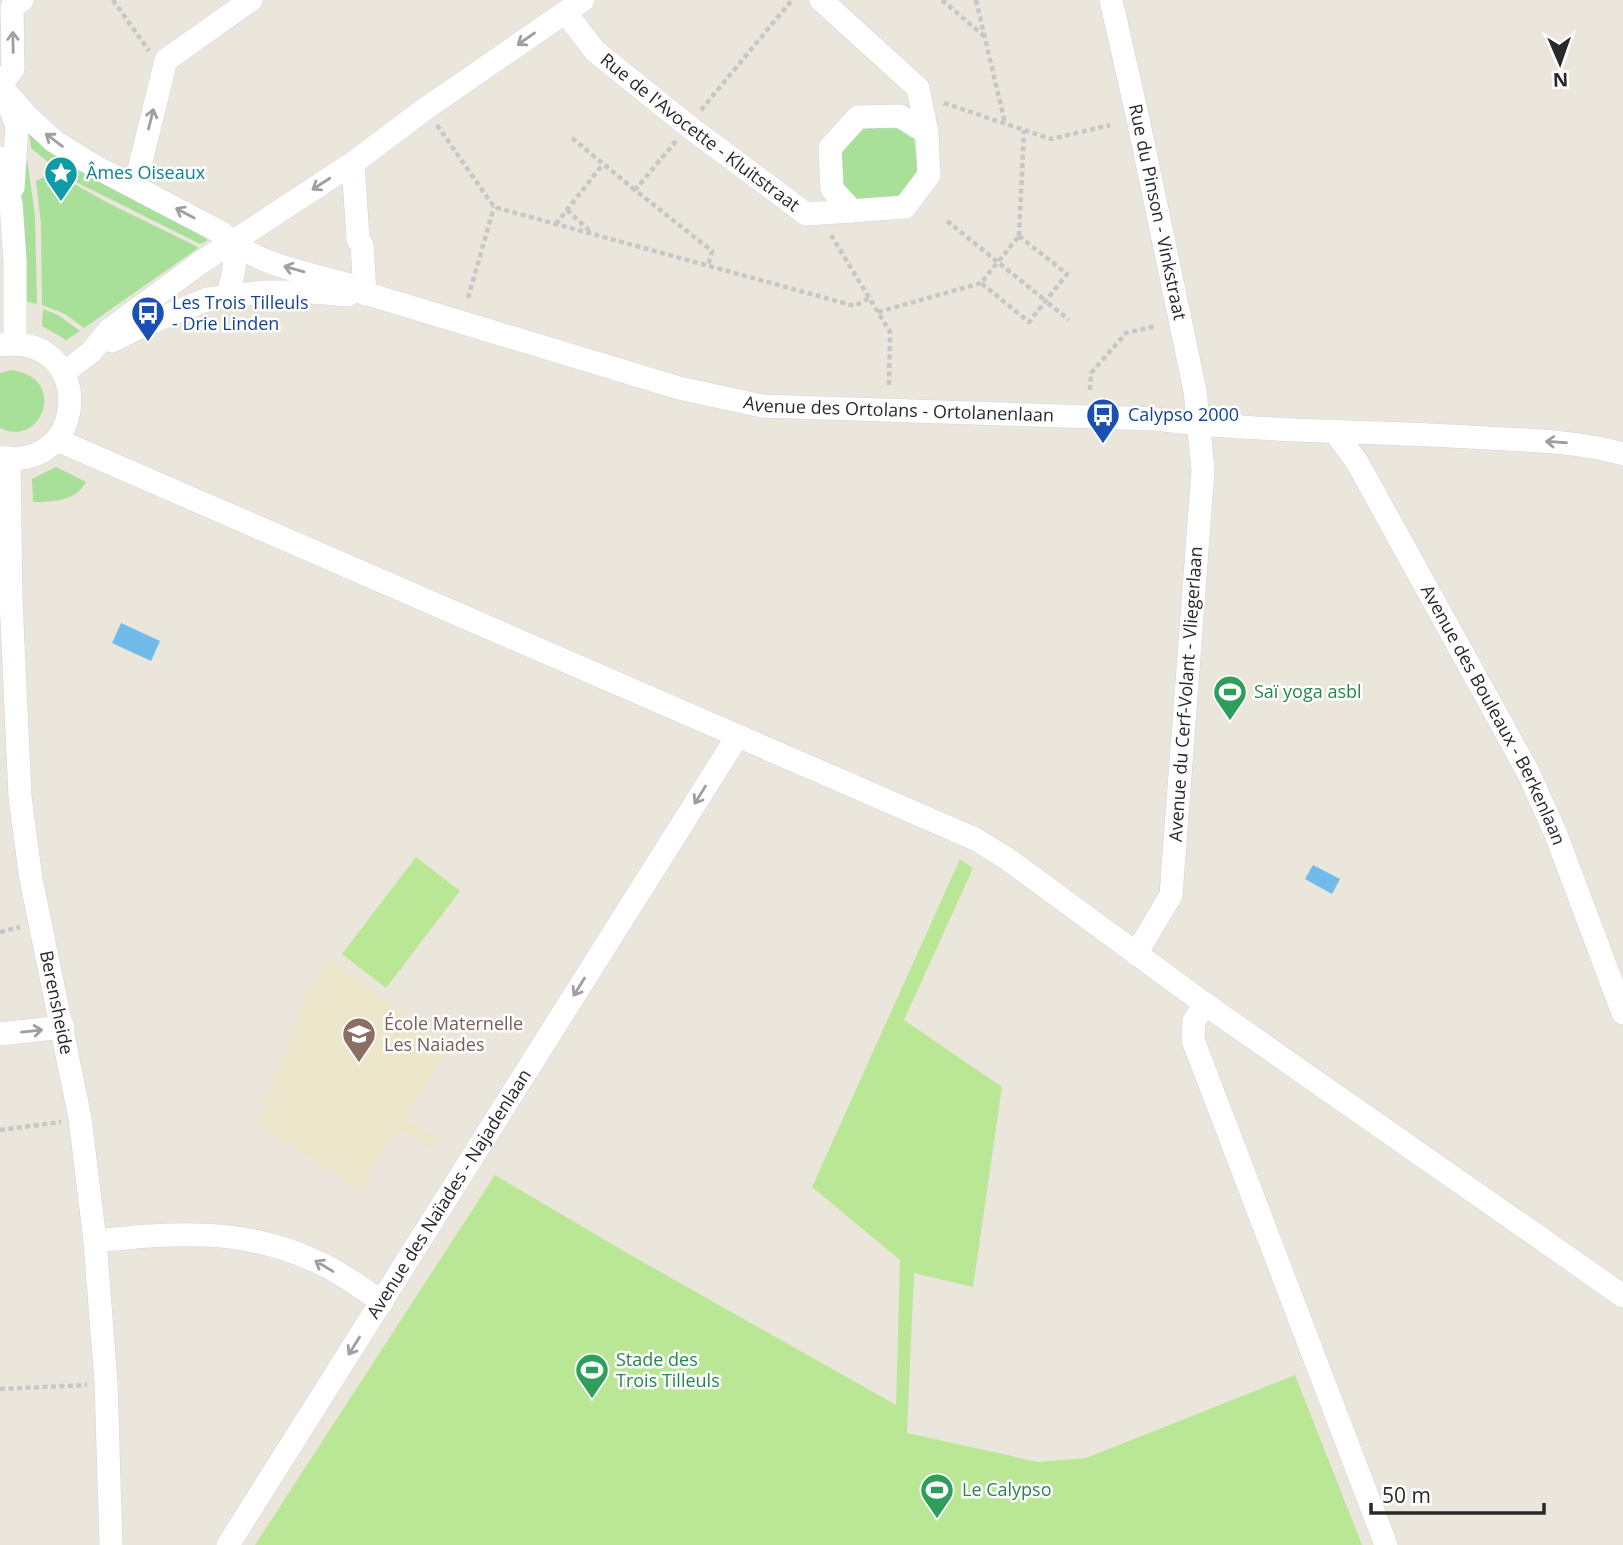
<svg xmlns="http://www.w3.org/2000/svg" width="1623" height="1545" font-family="'Open Sans',sans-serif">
<rect width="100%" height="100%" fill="#ebe6db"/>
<!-- education -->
<polygon fill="#ece6cb" points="329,959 448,1049 407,1114 410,1117 408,1121 439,1139 433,1150 402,1131 399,1134 395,1132 360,1189 258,1125 304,999"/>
<!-- green -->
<g fill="#a8e099">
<polygon points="895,121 914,138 918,173 894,202 862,206 838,185 835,152 856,124"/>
<polygon points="29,133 76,169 198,230 206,237 207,241 200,244 66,177 31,148"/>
<polygon points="24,138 35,215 37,304 24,301 24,228 19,174"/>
<polygon points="53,172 108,203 198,247 197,249 84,328 65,314 42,305 41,224 36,181"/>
<polygon points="43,309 58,315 80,331 66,340 42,326"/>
<path d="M11,370C69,377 42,449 0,428V373Z"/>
<path d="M56,467L86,482C76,501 53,502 33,502L32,479Z"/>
</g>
<!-- pitch -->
<g fill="#bae795">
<polygon points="416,857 460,891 386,988 342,954"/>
<polygon points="960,859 973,868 904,1020 1002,1087 973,1287 914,1273 907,1433 1038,1462 1086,1458 1295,1375 1362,1545 255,1545 495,1175 627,1253 896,1405 900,1260 812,1187"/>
</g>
<!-- water -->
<g fill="#71bbeb">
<polygon points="121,623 160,641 151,661 112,643"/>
<polygon points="1313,865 1340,879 1332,894 1305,879"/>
</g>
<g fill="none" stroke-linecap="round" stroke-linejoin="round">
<!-- minor casing -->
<g stroke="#d1d2e2" stroke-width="24">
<g id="minor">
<polyline points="821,0 918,88 927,133 929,175 905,207 852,211 832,189 830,148 858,117 900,116 927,133"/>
<path id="s1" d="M1111,0L1138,119L1195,391L1203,470L1171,895L1136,954"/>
<path id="s2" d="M565,12L595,51L688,126L806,214L852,211"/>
<path id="s3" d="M0,85L29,118L54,141L96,167L222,233C255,265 304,272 346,284L358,291L679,388L762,406L1155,419C1259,432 1364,431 1469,437C1521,440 1573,440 1623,454"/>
<polyline points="0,85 13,69 12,7 22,0"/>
<polyline points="7,101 17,125 13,187"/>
<polyline points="0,158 11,204 15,262 15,343"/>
<polyline points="353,163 358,239 362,245 365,294"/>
<polyline points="135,186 166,60 251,0"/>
<path d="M227,296C233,277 237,263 233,243"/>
<polyline points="112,341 142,326 208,299 263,292 312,292 348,295"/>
<path d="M0,345C97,332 89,474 0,457"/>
<polyline points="65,372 91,352 109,330 200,263 353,163 425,109 583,0"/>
<path id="s4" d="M1334,431L1357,462L1528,772L1555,832L1623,1013"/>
<polyline points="57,440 975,839 1006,858 1205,1004 1623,1296"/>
<path id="s5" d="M9,458L11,600L20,797L31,879L80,1118L95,1241L106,1382L111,1545"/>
<polyline points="1205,1004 1194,1021 1193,1040 1386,1545"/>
<polyline points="0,1034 63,1027"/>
<path d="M95,1241C171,1233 240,1227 313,1260C337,1270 360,1287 382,1302"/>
<path id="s6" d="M228,1545L737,737"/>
</g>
</g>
<!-- path -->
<g stroke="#c7c7c7" stroke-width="4.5" stroke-dasharray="5 3.5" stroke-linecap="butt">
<polyline points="113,0 149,51"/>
<polyline points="942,0 984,36"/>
<polyline points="976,0 1005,123"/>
<polyline points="944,103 1051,139 1110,125"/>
<polyline points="701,110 792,0"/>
<polyline points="437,125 494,207 855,306 869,298"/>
<polyline points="572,138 635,190"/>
<polyline points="676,141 635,190 712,251 708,266"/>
<polyline points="567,210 592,233"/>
<polyline points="947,221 1046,301"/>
<polyline points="556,224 603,164"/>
<polyline points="831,235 890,332 889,385"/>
<polygon points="1019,236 1067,274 1029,322 981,283"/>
<polyline points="1019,236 1024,130"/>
<polyline points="468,298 494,207"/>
<polyline points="1048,303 1069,320"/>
<polyline points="878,312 981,283"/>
<polyline points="1090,390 1091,373 1126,333 1156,326"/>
<polyline points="0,932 20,927"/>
<polyline points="0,1130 61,1122"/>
<polyline points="0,1389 87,1385"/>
</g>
<!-- minor -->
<use href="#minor" stroke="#fff" stroke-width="23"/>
</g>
<!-- one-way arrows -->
<defs><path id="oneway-shaft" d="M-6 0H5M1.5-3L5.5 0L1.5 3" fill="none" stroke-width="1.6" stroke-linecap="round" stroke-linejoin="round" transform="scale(1.75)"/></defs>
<g stroke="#9f9f9f">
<use href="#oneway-shaft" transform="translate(526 39) rotate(145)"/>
<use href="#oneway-shaft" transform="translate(13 42) rotate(-91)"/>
<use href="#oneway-shaft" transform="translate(151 119) rotate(-76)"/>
<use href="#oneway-shaft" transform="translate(54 140) rotate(-143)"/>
<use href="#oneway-shaft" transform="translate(321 184) rotate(147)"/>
<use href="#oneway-shaft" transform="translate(185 213) rotate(-152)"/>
<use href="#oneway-shaft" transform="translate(294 269) rotate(-164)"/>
<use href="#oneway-shaft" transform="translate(1556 442) rotate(-176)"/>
<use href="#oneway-shaft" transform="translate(700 795) rotate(122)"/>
<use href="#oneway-shaft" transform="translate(579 987) rotate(122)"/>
<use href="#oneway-shaft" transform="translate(32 1031) rotate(-6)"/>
<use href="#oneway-shaft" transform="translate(324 1266) rotate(-149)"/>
<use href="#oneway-shaft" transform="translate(354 1346) rotate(122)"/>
</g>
<!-- icons -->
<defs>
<g id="sight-pin" transform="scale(1.75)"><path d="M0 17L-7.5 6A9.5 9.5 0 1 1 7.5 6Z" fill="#0f9aa8" stroke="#fff"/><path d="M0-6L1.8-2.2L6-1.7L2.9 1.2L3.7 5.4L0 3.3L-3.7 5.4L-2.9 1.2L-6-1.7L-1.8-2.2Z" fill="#fff"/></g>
<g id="bus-pin" transform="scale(1.75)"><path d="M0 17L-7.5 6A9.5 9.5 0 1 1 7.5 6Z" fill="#1a4fb4" stroke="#fff"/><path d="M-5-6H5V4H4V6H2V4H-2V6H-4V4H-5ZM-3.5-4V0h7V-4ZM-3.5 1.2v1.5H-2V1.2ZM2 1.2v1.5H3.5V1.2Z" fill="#fff"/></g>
<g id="stadium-pin" transform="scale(1.75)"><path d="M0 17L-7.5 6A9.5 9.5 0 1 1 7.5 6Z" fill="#2e9e5b" stroke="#fff"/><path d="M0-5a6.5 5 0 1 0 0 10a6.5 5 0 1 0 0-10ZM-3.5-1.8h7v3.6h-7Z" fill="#fff"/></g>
<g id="school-pin" transform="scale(1.75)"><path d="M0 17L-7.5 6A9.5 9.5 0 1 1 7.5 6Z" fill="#8d6e63" stroke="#fff"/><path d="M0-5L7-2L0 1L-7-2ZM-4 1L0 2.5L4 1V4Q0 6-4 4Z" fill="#fff"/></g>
</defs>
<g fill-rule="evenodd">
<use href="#sight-pin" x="61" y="173"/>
<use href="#bus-pin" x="148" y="313"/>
<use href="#bus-pin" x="1103" y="415"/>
<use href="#stadium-pin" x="1230" y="692"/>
<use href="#school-pin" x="359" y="1034"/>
<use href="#stadium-pin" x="592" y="1370"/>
<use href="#stadium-pin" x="937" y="1490"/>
</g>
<g text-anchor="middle" stroke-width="5" stroke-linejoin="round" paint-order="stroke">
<!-- street labels -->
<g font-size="18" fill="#292929" stroke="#fff">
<text dy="6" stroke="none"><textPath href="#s2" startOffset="182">Rue de l'Avocette - Kluitstraat</textPath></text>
<text dy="6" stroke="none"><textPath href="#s1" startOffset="217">Rue du Pinson - Vinkstraat</textPath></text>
<text dy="6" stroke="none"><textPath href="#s3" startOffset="976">Avenue des Ortolans - Ortolanenlaan</textPath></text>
<text transform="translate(1186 694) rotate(-86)" y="6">Avenue du Cerf-Volant - Vliegerlaan</text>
<text dy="6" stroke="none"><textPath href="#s4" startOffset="326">Avenue des Bouleaux - Berkenlaan</textPath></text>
<text dy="6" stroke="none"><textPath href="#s5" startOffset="548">Berensheide</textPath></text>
<text dy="6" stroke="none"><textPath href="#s6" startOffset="415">Avenue des Naïades - Najadenlaan</textPath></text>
</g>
<!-- culture labels -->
<g font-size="18" fill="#0d838f" stroke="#fff" text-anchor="start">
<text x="86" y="179">Âmes Oiseaux</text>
</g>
<!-- transit labels -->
<g font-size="18" fill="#164399" stroke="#fff" text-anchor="start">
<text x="172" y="309">Les Trois Tilleuls<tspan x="172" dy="21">- Drie Linden</tspan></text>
<text x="1128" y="421">Calypso 2000</text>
</g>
<!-- leisure labels -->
<g font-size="18" fill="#27864d" stroke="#fff" text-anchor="start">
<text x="1254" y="698">Saï yoga asbl</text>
<text x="616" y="1366">Stade des<tspan x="616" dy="21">Trois Tilleuls</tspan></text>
<text x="962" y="1496">Le Calypso</text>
</g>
<!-- education labels -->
<g font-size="18" fill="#785e54" stroke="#fff" text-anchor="start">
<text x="384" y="1030">École Maternelle<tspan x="384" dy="21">Les Naiades</tspan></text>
</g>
</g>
<!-- north arrow -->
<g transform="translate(1560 63) rotate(178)" stroke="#ffffff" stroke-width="5" paint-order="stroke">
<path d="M0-5L12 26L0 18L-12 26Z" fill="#292929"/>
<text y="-10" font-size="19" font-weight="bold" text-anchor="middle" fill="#292929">N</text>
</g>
<!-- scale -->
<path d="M1371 1503v10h173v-10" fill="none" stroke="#292929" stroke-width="3.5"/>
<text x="1382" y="1503" font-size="21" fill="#292929" stroke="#ffffff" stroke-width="5" paint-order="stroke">50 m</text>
</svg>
